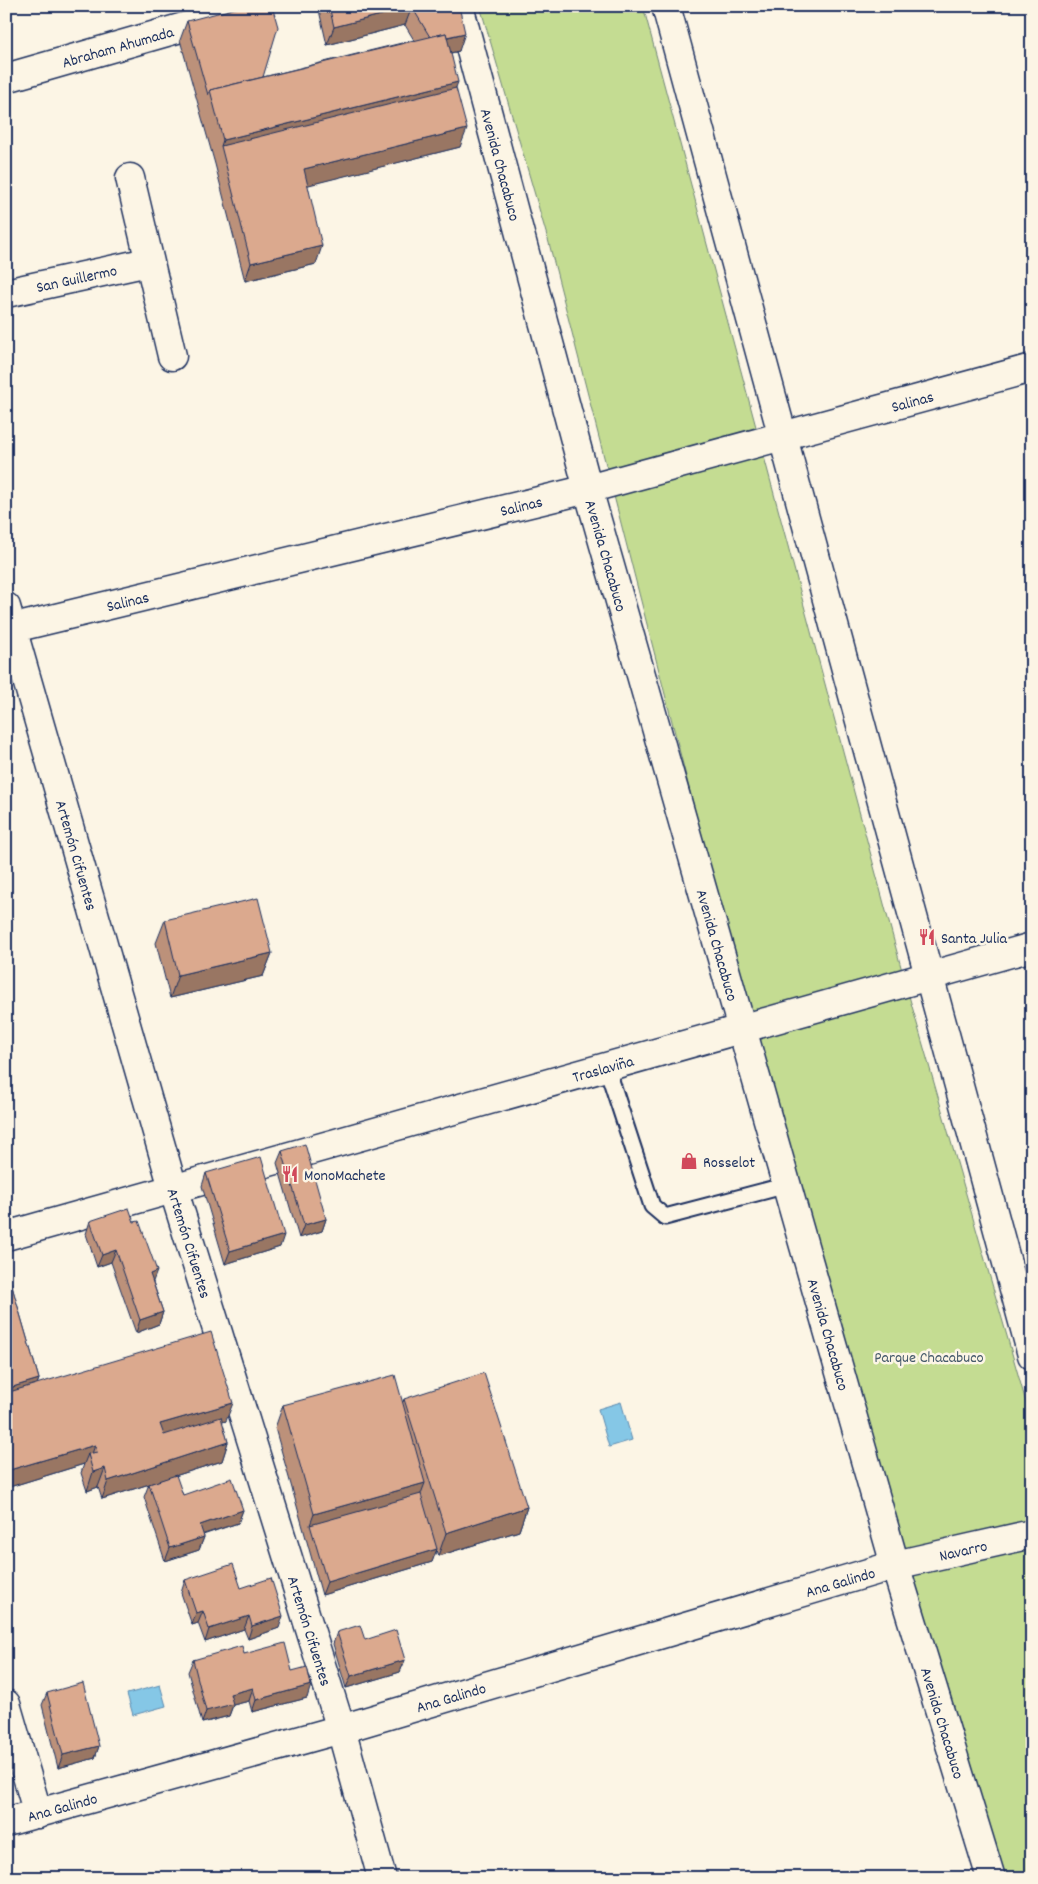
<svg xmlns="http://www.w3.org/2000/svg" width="1038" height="1884" font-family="Dekko,sans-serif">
<rect width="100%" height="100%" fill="#fcf5e5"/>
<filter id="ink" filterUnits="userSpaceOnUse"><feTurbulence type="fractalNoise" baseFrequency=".02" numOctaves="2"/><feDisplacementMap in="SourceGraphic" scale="10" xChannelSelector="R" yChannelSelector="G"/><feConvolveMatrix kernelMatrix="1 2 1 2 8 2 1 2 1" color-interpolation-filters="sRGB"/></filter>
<g filter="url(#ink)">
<!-- green -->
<polygon fill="#c4dc92" stroke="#708678" points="480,6 643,6 905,982 1032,1423 1032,1878 1003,1878 907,1570 750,1025 549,243"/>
<!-- water -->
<g fill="#85c7e6" stroke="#5b8ab0">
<polygon points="621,1402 632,1440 609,1447 598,1409"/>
<polygon points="160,1685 166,1706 133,1715 127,1694"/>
</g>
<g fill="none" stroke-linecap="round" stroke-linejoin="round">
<!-- service casing -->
<g stroke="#1b2f5e" stroke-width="19">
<polyline id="service" points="606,1065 652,1206 665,1217 787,1185"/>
</g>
<!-- minor casing -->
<g stroke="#1b2f5e" stroke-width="31">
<g id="minor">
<polyline points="130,178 172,356"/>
<path id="s1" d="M6,293L148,262"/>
<path id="s2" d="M6,607L173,1188L341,1729L382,1878"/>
<path id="s3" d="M6,630L588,489"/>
<polyline points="6,1704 38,1814"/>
<path id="s4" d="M6,1822L341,1729L895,1565L1032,1534"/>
</g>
</g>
<!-- tertiary casing -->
<g stroke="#1b2f5e" stroke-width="31">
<g id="tertiary">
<path id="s5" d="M6,78L257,6"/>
<path id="s6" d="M6,1236L1032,947"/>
</g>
</g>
<!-- secondary casing -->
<g stroke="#1b2f5e" stroke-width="31">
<g id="secondary">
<path id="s7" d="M588,489L1032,368"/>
</g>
</g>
<!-- primary casing -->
<g stroke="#1b2f5e" stroke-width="31">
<g id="primary">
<path id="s8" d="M459,6L588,489L895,1565L991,1878"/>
<polyline points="666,6 1032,1355"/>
</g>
</g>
<!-- service -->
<use href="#service" stroke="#fcf5e5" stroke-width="15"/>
<!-- minor -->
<use href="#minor" stroke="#fcf5e5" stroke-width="28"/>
<!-- tertiary -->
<use href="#tertiary" stroke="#fcf5e5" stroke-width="28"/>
<!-- secondary -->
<use href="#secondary" stroke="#fcf5e5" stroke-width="28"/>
<!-- primary -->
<use href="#primary" stroke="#fcf5e5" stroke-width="28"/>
</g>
<!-- wall -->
<g fill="#bc917a" stroke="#1b2f5e">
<polygon points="318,6 459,6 459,51 451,53 456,88 460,147 307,185 316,264 245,281 215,164 180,40 187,21 263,77 414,40 405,25 327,45"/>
<polygon points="165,920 272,953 263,976 170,998 156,943"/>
<polygon points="282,1151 326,1219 322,1231 299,1238 277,1163"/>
<polygon points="206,1173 280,1247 225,1264 202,1186"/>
<polygon points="90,1221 153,1282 163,1312 159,1324 136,1333 111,1262 97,1267 86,1234"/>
<polygon points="6,1266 39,1379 37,1384 226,1421 222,1422 228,1442 222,1461 102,1499 98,1487 87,1491 81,1473 84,1464 6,1488"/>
<polygon points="404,1399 527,1507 519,1531 438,1556 436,1550 432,1562 322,1595 275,1428 283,1405 403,1402"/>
<polygon points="149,1484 183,1495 243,1510 238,1523 203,1535 204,1537 199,1550 165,1561 144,1497"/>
<polygon points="185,1580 241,1588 279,1628 248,1639 244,1629 205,1642 198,1623 192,1625 181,1593"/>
<polygon points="337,1632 405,1660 400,1672 346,1688 333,1644"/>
<polygon points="244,1654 292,1671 307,1698 252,1712 249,1701 233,1705 229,1716 202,1723 188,1672 193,1660"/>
<polygon points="47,1693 99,1746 95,1758 58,1768 42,1705"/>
</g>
<!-- shaded-wall -->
<g fill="#997663" stroke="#1b2f5e">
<polygon points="412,7 405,25 327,45 334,27"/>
<polygon points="465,33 459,51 425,59 432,41"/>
<polygon points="458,82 449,106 221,146 223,140"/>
<polygon points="467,129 460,147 297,188 304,169"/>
<polygon points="322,246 316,264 245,281 251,263"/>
<polygon points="272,953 263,976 170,998 178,975"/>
<polygon points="326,1219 322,1231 299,1238 304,1225"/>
<polygon points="284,1235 280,1247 225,1264 230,1251"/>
<polygon points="116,1250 111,1262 97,1267 102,1255"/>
<polygon points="157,1271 152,1284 150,1274"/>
<polygon points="163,1312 159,1324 136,1333 140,1320"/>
<polygon points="39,1379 30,1403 6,1410 6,1389"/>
<polygon points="233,1403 226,1421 153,1442 160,1424"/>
<polygon points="228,1442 222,1461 102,1499 108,1481"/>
<polygon points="95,1445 90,1460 88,1454 84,1464 6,1488 6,1471"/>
<polygon points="105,1468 98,1487 87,1491 93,1472"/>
<polygon points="425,1483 416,1507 310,1525 314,1514"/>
<polygon points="527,1507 519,1531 438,1556 446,1533"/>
<polygon points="243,1510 238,1523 195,1537 200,1525"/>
<polygon points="204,1537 199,1550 165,1561 170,1548"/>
<polygon points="437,1549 432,1562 322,1595 327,1582"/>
<polygon points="203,1611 198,1623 192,1625 196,1613"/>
<polygon points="249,1616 244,1629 205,1642 209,1629"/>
<polygon points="283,1616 279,1628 248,1639 252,1626"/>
<polygon points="405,1660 400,1672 346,1688 351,1676"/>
<polygon points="311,1685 307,1698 252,1712 256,1700"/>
<polygon points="253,1688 249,1701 233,1705 229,1716 202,1723 206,1711 230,1694"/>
<polygon points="99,1746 95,1758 58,1768 63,1755"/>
</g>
<!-- building -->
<g fill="#dba98e" stroke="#1b2f5e">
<polygon points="244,6 272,6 278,27 263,77 210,90 208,95 187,21"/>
<polygon points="329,6 459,6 465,33 447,37 446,33 430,37 412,7 334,27"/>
<polygon points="446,33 458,82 223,140 210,90"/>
<polygon points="456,88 467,129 304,169 322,246 251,263 221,146"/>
<polygon points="258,898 272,953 178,975 165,920"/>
<polygon points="305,1144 326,1219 304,1225 282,1151"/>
<polygon points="261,1157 284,1235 230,1251 206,1173"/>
<polygon points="129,1208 134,1222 139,1221 157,1271 150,1274 163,1312 140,1320 116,1250 102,1255 90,1221"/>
<polygon points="6,1266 39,1379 6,1389"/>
<polygon points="211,1332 233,1403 160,1424 164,1435 221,1417 228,1442 108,1481 105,1468 93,1472 88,1454 97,1452 95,1445 6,1471 6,1393"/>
<polygon points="484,1373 527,1507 446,1533 404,1399"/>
<polygon points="395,1375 425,1483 314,1514 283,1405"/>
<polygon points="176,1475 183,1495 232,1478 243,1510 200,1525 204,1537 170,1548 149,1484"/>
<polygon points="421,1494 437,1549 327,1582 310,1525"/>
<polygon points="233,1564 241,1588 271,1578 283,1616 252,1626 249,1616 209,1629 203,1611 196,1613 185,1580"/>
<polygon points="360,1625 365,1640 396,1630 405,1660 351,1676 337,1632"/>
<polygon points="285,1643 292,1671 307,1667 311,1685 256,1700 253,1688 230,1694 233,1704 206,1711 193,1660 242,1646 244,1654"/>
<polygon points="83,1683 99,1746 63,1755 47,1693"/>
</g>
</g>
<!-- icons -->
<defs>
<g id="restaurant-bare" transform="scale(1.35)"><path d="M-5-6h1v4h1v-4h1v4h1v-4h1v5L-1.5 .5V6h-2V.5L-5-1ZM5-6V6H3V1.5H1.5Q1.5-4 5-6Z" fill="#d1495b" stroke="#fcf5e5" stroke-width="2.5" paint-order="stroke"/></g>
<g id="shop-bare" transform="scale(1.35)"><path d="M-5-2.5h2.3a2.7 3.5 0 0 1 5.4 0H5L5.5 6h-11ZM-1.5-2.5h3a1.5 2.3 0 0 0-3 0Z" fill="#d1495b" stroke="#fcf5e5" stroke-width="2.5" paint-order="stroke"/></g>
</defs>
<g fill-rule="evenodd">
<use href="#restaurant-bare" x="927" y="937"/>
<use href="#shop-bare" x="689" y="1161"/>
<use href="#restaurant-bare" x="290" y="1174"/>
</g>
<g text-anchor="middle" stroke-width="5" stroke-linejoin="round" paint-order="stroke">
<!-- street labels -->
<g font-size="16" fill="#1b2f5e" stroke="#fcf5e5">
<text dy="6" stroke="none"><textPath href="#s5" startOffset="116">Abraham Ahumada</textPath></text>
<text dy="6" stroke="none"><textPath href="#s8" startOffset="164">Avenida Chacabuco</textPath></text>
<text dy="6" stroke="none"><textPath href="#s1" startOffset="72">San Guillermo</textPath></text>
<text dy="6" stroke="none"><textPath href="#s7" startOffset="336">Salinas</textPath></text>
<text dy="6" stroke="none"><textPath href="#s3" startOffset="530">Salinas</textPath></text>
<text dy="6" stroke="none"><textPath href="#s8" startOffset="569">Avenida Chacabuco</textPath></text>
<text dy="6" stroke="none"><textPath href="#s3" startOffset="125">Salinas</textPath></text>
<text dy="6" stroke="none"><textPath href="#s2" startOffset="258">Artemón Cifuentes</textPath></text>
<text dy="6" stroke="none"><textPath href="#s8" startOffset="974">Avenida Chacabuco</textPath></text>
<text dy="6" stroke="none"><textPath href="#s6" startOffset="620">Traslaviña</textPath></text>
<text dy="6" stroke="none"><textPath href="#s2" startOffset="662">Artemón Cifuentes</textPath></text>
<text dy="6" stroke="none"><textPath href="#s8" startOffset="1379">Avenida Chacabuco</textPath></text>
<text dy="6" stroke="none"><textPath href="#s4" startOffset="995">Navarro</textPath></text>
<text dy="6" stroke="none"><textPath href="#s4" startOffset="868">Ana Galindo</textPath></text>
<text dy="6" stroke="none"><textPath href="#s2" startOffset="1068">Artemón Cifuentes</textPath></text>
<text dy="6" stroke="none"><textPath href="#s4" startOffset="462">Ana Galindo</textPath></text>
<text dy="6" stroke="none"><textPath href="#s8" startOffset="1784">Avenida Chacabuco</textPath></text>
<text dy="6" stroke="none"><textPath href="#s4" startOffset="58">Ana Galindo</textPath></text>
</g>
<!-- poi labels -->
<g font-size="16" fill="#1b2f5e" stroke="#fcf5e5" text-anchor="start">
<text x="941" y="943">Santa Julia</text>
<text x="703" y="1167">Rosselot</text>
<text x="304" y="1180">MonoMachete</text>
</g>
<!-- park labels -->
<g font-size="16" fill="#455a6b" stroke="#fcf5e5">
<text x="929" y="1362">Parque Chacabuco</text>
</g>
</g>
<!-- margin -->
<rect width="1038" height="1884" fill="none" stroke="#fcf5e5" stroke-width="25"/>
<rect x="12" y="12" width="1013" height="1859" fill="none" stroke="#1b2f5e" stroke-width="2" filter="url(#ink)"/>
</svg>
